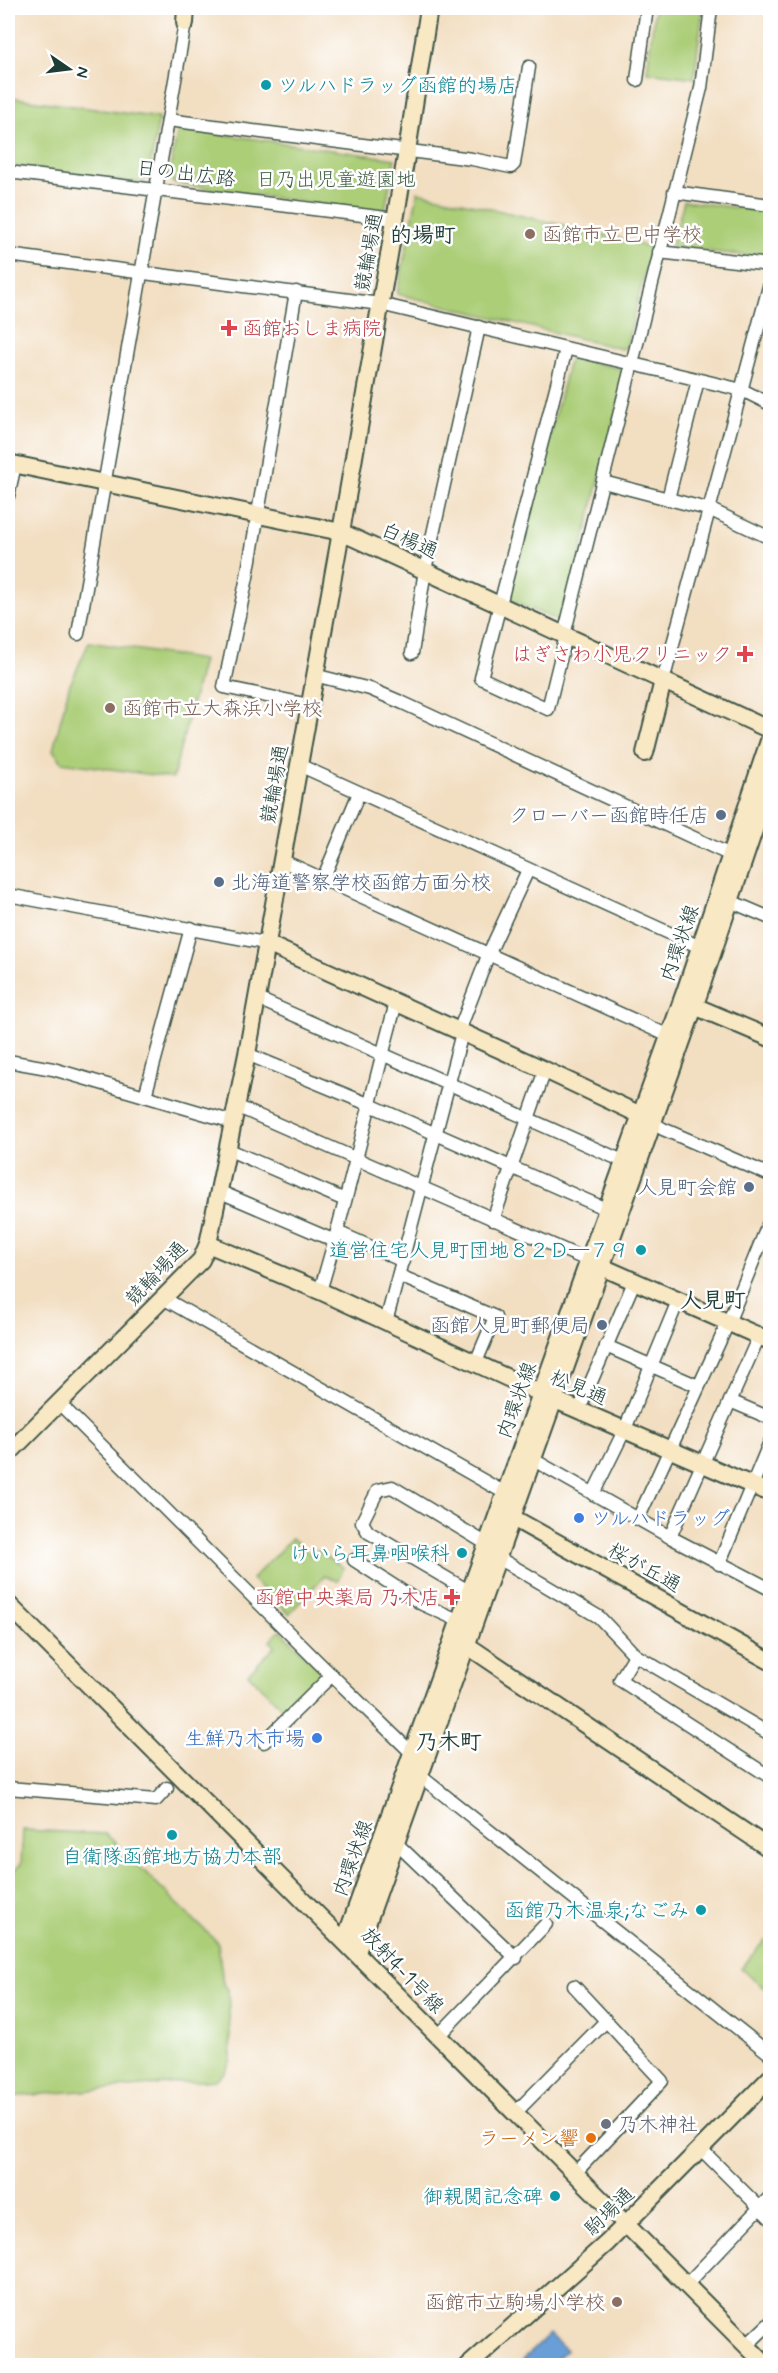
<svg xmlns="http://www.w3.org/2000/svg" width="778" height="2373" font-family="Mynerve,'Klee One',sans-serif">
<rect width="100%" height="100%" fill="#fff"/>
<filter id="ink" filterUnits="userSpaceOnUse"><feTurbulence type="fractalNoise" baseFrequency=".0167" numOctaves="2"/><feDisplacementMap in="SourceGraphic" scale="12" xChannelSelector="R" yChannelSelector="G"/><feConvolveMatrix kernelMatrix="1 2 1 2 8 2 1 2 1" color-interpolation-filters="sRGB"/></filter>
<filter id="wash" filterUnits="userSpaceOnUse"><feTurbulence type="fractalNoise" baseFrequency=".008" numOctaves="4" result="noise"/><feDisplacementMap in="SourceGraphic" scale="24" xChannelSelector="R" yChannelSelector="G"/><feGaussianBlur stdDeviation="1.35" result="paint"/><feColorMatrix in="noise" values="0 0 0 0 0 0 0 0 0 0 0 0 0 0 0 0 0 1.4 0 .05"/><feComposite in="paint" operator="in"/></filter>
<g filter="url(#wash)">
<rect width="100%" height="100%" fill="#f2dec1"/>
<!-- green -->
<g fill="#abce77" stroke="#658656" stroke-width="1.5">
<polygon points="655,8 703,8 694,78 647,72"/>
<polygon points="8,97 159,118 148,178 142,183 8,166"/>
<polygon points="178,128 395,159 384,214 173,183 169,175"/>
<polygon points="418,192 614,237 651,248 626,347 622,349 397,294"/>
<polygon points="684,201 770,212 770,245 767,258 671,247"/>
<polygon points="570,357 627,370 563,623 508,599"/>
<polygon points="89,642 203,660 173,778 62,762 53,750 69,687"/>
<polygon points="292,1538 312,1556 317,1550 344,1568 337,1581 324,1576 289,1614 252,1579"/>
<polygon points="280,1630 325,1675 288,1713 248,1674 275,1646 270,1641"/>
<polygon points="23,1830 106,1834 218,1943 223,1984 228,1989 231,2060 225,2072 215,2080 8,2097 8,1877 21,1864"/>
<polygon points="765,1940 770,1945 770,1993 741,1969"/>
</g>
<!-- water -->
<polygon fill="#6a9ed6" stroke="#446e85" stroke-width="1.5" points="550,2334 566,2350 551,2365 518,2365"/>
</g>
<g filter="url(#ink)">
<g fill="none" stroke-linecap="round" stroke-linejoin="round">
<!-- street casing -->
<g stroke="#3f5549" stroke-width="15">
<g id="street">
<polyline points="637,80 647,8"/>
<polyline points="168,120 472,159 511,167 514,164 529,67"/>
<polyline points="8,172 395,219"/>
<polyline points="674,192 770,205"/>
<polyline points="659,252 770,265"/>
<polyline points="8,255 380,304 742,390 770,404"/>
<polyline points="296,292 247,577 224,687 309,705"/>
<polyline points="566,349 481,678 548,709 566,636"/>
<polyline points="603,482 711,510 770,538"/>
<polyline points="8,496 15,465"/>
<polyline points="668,499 698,380"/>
<polyline points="78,634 185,23"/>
<polyline points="564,635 701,88 711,8"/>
<polyline points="412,653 425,570 479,327"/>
<polyline points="314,675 370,689 403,703 737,858"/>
<polyline points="663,681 770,283"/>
<polyline points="299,765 700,947"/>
<polyline points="281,860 669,1036"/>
<polyline points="323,879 359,793"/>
<polyline points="8,895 265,943"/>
<polyline points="730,901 770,918"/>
<polyline points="256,998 623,1161"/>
<polyline points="459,1031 489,953 528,870"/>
<polyline points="247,1054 368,1104 606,1209"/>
<polyline points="8,1061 53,1069 233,1122"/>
<polyline points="145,1096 191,928"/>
<polyline points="236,1106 596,1264"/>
<polyline points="652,1122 663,1129 770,1175"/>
<polyline points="227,1149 345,1200"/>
<polyline points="218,1191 335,1241"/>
<polyline points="493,1220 545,1070"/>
<polyline points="337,1232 403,1261"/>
<polyline points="400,1276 495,1317 476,1362"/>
<path d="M320,1291C349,1196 370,1098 396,1003"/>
<polyline points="163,1298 505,1493"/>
<polyline points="386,1322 462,1033"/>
<polyline points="606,1346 698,1386"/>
<polyline points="730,1401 770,1418"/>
<polyline points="59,1403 318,1662 417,1758"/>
<polyline points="579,1410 634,1282"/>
<polyline points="532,1459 670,1537 770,1589"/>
<polyline points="593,1494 625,1429 678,1301"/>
<polyline points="638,1519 728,1323 770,1220"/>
<polyline points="670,1537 759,1336"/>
<polyline points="497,1557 599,1617 635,1655 770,1734"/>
<polyline points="354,1560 422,1604 460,1621"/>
<polyline points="719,1564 770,1442"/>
<polyline points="470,1592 368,1532 362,1522 378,1490 392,1487 487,1544"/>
<polyline points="635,1655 620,1680 770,1777"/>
<polyline points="264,1742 332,1675"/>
<polyline points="419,1775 770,2054"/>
<polyline points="8,1788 156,1800 167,1788"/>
<polyline points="395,1842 516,1958"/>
<polyline points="574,1986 662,2081 575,2173"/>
<polyline points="438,2036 546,1924"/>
<polyline points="515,2113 606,2021"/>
<polyline points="701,2149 770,2218"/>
<polyline points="687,2284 770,2197"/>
<polyline points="747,2345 770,2323"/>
</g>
</g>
<!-- secondary casing -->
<g stroke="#3f5549" stroke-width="20">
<g id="secondary">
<polyline points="185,23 186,8"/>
<polyline points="8,463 341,532 770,730"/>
<polyline points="645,753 663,681"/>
<polyline points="265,943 545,1070 649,1119"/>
<polyline points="685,1002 770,1038"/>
<polyline points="208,1244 320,1291 553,1399 770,1493"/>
<polyline points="600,1266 770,1341"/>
<polyline points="8,1454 201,1260 208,1244 247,1054 341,532 407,151 429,8"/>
<polyline points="502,1512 770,1661"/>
<polyline points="8,1604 767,2366"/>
<polyline points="456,1643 474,1650 770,1849"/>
<polyline points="345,1940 686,989 770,738"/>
<polyline points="357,1952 699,993 770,783"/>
<polyline points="468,2366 607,2243 770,2078"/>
</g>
</g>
<!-- street -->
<use href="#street" stroke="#fff" stroke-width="12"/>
<!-- secondary -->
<use href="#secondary" stroke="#f8e8c3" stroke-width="16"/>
</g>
</g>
<!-- markers -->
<g fill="#0f9aa8" stroke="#fff" stroke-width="2">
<circle cx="266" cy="85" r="6"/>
<circle cx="641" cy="1250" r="6"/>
<circle cx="462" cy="1553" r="6"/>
<circle cx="172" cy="1835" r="6"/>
<circle cx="701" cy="1910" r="6"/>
<circle cx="555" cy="2196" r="6"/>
</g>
<g fill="#8d6e63" stroke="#fff" stroke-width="2">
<circle cx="530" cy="234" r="6"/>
<circle cx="110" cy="708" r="6"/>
<circle cx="617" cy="2302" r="6"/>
</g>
<g fill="#e0444e" stroke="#fff" stroke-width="2">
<path d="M226 319h6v6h6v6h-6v6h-6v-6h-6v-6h6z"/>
<path d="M742 645h6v6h6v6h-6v6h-6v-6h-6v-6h6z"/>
<path d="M449 1588h6v6h6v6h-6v6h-6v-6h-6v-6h6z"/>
</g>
<g fill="#5c6f8a" stroke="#fff" stroke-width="2">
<circle cx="721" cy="815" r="6"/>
<circle cx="219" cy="882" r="6"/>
<circle cx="749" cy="1187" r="6"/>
<circle cx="602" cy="1325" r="6"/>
</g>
<g fill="#3f7fe0" stroke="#fff" stroke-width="2">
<circle cx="579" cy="1518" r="6"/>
<circle cx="317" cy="1738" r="6"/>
</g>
<circle fill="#6b7280" stroke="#fff" stroke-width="2" cx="606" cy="2124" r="6"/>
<circle fill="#e8710a" stroke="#fff" stroke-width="2" cx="591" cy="2138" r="6"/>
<g text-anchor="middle" stroke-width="5" stroke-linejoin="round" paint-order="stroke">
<!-- culture labels -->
<g font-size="20" fill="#0d838f" stroke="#fff" text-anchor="end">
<text x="278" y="92" text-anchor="start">ツルハドラッグ函館的場店</text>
<text x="629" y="1257">道営住宅人見町団地８２Ｄ―７９</text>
<text x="450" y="1560">けいら耳鼻咽喉科</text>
<text x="172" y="1863" text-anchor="middle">自衛隊函館地方協力本部</text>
<text x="689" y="1917">函館乃木温泉;なごみ</text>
<text x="543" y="2203">御親閲記念碑</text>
</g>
<!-- street labels -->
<g font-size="20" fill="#1f3d34" stroke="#fff">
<text transform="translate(186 173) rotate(7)" y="7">日の出広路</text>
<text transform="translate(368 252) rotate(-80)" y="7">競輪場通</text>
<text transform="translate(410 540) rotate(24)" y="7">白楊通</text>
<text transform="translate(274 784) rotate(-80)" y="7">競輪場通</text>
<text transform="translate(679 943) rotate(-71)" y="7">内環状線</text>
<text transform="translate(156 1273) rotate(-47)" y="7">競輪場通</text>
<text transform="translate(579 1387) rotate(23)" y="7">松見通</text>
<text transform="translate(516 1400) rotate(-70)" y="7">内環状線</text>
<text transform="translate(645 1567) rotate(29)" y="7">桜が丘通</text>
<text transform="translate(352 1858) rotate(-70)" y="7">内環状線</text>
<text transform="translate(403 1970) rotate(46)" y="7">放射4-1号線</text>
<text transform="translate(609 2211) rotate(-44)" y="7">駒場通</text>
</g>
<!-- park labels -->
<g font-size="20" fill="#426145" stroke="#fff">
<text x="336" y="186">日乃出児童遊園地</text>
</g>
<!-- education labels -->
<g font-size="20" fill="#785e54" stroke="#fff" text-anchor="start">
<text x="542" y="241">函館市立巴中学校</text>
<text x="122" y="715">函館市立大森浜小学校</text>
<text x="605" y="2309" text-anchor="end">函館市立駒場小学校</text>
</g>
<!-- health labels -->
<g font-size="20" fill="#be3a42" stroke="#fff" text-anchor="end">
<text x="242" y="335" text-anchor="start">函館おしま病院</text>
<text x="732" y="661">はぎさわ小児クリニック</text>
<text x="440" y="1604">函館中央薬局 乃木店</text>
</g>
<!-- service labels -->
<g font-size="20" fill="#4e5e75" stroke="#fff" text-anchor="end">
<text x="709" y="822">クローバー函館時任店</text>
<text x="231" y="889" text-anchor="start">北海道警察学校函館方面分校</text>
<text x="737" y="1194">人見町会館</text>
<text x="590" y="1332">函館人見町郵便局</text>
</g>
<!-- shop labels -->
<g font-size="20" fill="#366cbe" stroke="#fff" text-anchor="start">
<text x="591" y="1525">ツルハドラッグ</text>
<text x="305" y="1745" text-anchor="end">生鮮乃木市場</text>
</g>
<!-- worship labels -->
<g font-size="20" fill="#5b616d" stroke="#fff" text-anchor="start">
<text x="618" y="2131">乃木神社</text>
</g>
<!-- food labels -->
<g font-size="20" fill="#c56008" stroke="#fff" text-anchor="end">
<text x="579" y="2145">ラーメン響</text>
</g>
<!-- quarter labels -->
<g font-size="22" font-weight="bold" fill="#1f3d34" stroke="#fff">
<text x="423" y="242">的場町</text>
<text x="713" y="1307">人見町</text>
<text x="449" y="1749">乃木町</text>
</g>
</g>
<!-- margin -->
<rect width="778" height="2373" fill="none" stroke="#fff" stroke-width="30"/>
<!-- north arrow -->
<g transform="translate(69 69) rotate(104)" stroke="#ffffff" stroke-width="4.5" paint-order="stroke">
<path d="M0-4.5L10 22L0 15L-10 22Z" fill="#1f3d34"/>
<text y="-9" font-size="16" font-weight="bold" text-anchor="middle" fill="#1f3d34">N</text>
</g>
</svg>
